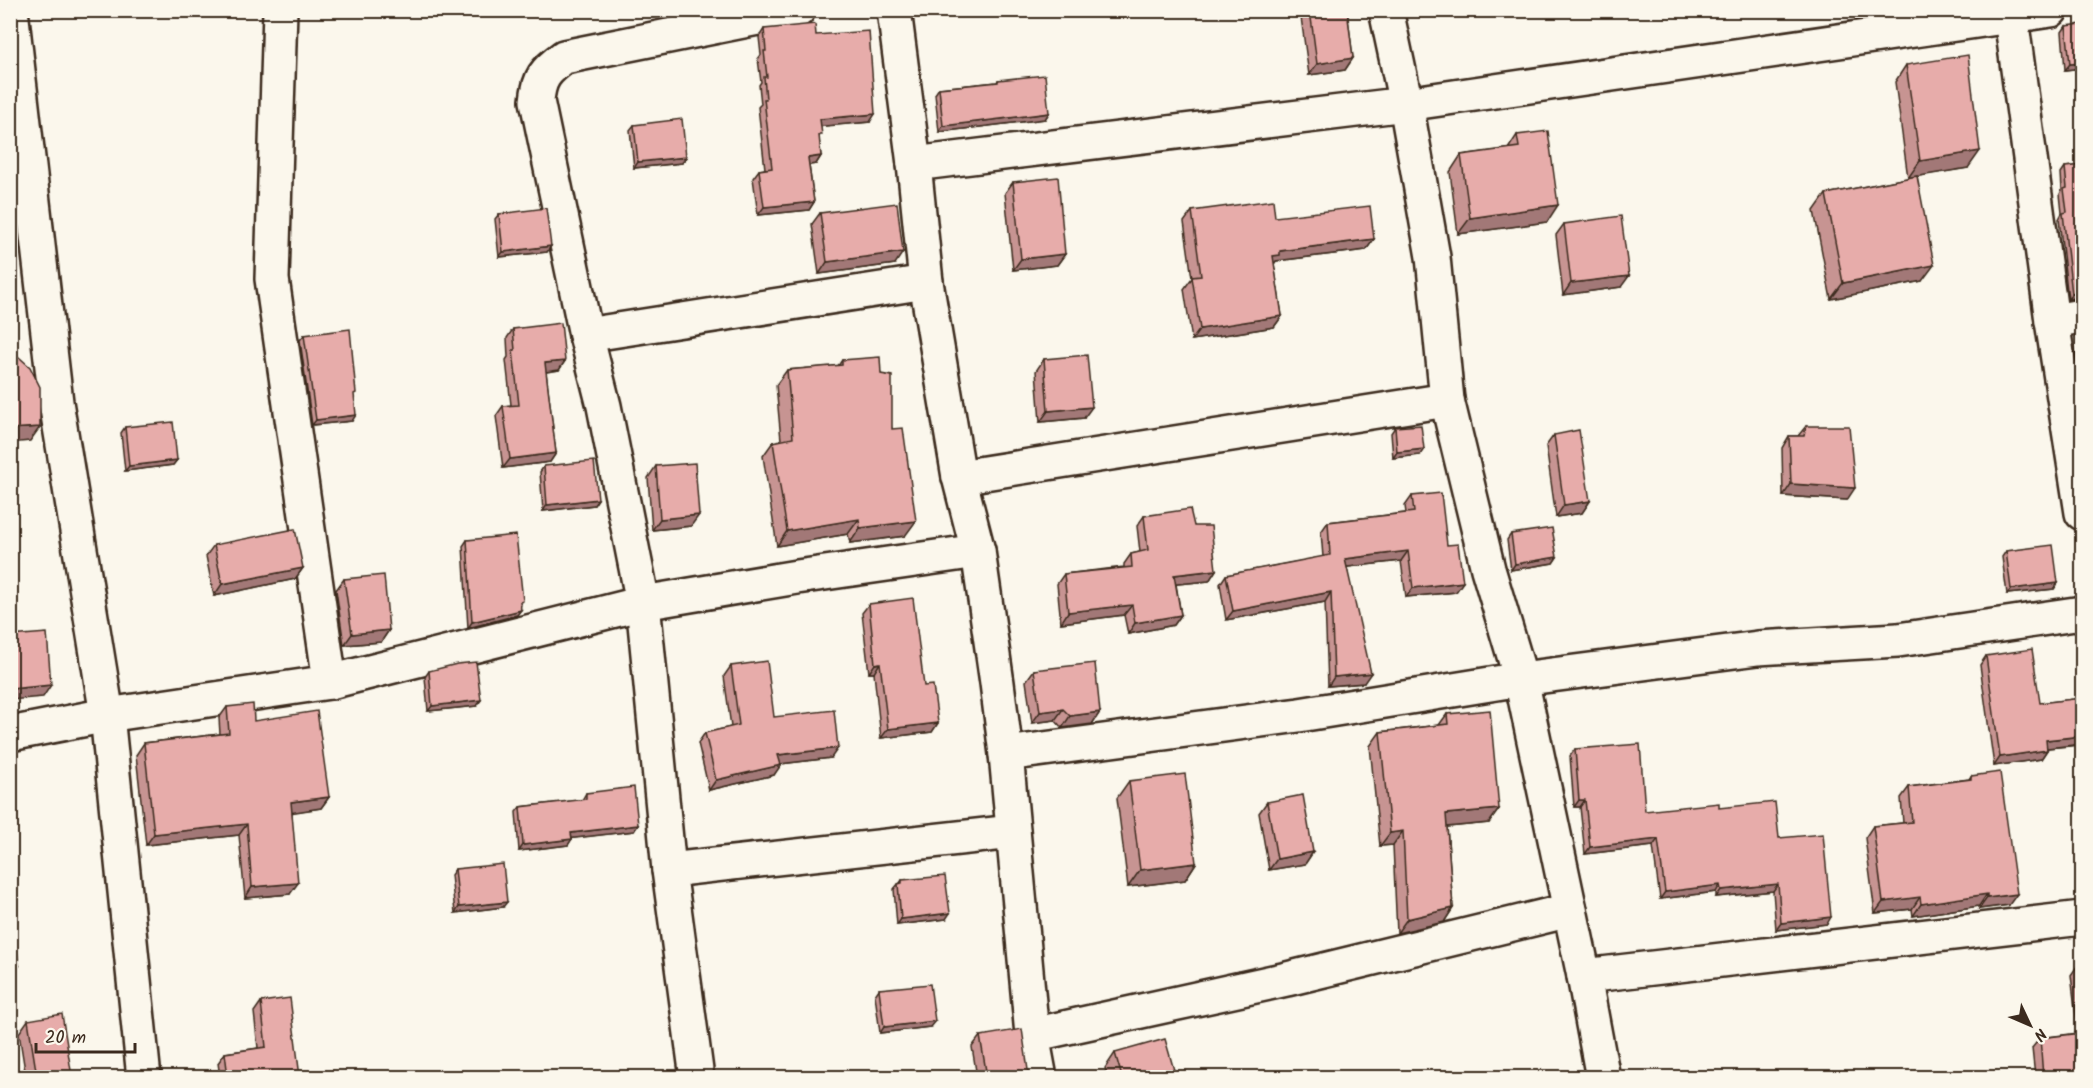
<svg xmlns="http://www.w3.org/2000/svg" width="2093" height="1088" font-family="Kalam,sans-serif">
<rect width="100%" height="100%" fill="#fbf7ec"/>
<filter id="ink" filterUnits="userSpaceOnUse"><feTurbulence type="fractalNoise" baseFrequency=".0167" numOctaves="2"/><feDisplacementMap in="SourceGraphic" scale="12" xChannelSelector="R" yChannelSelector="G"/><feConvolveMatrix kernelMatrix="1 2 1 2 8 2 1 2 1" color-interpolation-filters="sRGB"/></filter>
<g filter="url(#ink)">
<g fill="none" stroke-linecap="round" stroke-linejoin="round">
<!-- minor casing -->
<g stroke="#3b2a1e" stroke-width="38">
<g id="minor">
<polyline points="11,10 56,402 107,715 144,1078"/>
<polyline points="280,10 272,279 330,682"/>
<polyline points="894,10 914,164 926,282 959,477 978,551 997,683 1006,754 1032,1035 1040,1078"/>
<polyline points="1386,10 1406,104 1433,257 1447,400 1488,569 1521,679 1584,976 1603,1078"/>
<polyline points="2010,10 2052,321 2082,513"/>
<polyline points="914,164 1406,104 2051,10"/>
<polyline points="2052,321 2082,316"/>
<polyline points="586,335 926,282"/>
<polyline points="959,477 1447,400"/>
<polyline points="10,734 107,715 330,682 643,603 797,577 978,551"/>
<polyline points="1006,754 1299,715 1521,679 1758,648 1898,640 2082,613"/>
<polyline points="669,870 1013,832"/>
<polyline points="1584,976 2082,918"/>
<polyline points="1032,1035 1287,979 1570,910"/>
<path d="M697,1078L669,870L643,603L604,406L586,335L537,101C539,78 545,71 564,57L798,10"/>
</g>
</g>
<!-- minor -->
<use href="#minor" stroke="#fbf7ec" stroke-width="33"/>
</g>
<!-- wall -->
<g fill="#c79492" stroke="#3b2a1e" stroke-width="1.5">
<polygon points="1300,10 1347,10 1353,58 1345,70 1309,75"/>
<polygon points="1857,10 1884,10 1858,16"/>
<polygon points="2066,26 2082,68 2065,70 2062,32"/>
<polygon points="764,29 816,35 870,122 821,126 819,139 821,156 816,164 809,165 814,202 809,210 758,215 753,178 759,170 765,169 758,107 761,104 759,85 761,82 758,59 761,55 759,37"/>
<polygon points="1906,65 1968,168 1917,176 1922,281 1831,299 1814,211 1826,194 1908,178 1895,82"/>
<polygon points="998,80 1049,113 1045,119 939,132 935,94 939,88 997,82"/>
<polygon points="634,125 686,157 682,163 634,168 630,130"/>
<polygon points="1517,135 1547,222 1458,234 1450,172 1461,155 1508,149"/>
<polygon points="2082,165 2082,298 2080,297 2068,299 2059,219 2062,213 2060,194 2062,190 2061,173 2065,167"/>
<polygon points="1013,182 1065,254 1057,265 1013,270 1005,193"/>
<polygon points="1192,211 1275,217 1374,239 1366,250 1276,261 1274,264 1282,316 1274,327 1192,340 1184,289 1192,278 1184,222"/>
<polygon points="820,213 895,264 819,274 812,224"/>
<polygon points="499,214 551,246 547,252 499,257 495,219"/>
<polygon points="1564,224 1621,287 1563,295 1556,235"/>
<polygon points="513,329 565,361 559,370 546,372 556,453 550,462 503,468 496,416 503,406 511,405 506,360 508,357 507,338"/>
<polygon points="304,335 354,397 352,421 312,425 300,340"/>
<polygon points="1044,359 1084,418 1040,422 1036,371"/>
<polygon points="842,360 881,374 892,429 905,536 850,543 848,534 777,546 763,456 773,442 781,440 776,385 787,370 838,366"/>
<polygon points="1806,426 1847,500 1783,496 1782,448 1789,436 1798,436"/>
<polygon points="125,427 177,460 173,465 125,471 121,433"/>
<polygon points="1395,427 1420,455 1393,458 1391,433"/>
<polygon points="1554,435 1590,501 1582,513 1556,517 1546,446"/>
<polygon points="544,466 598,499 594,505 543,511 540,472"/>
<polygon points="656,466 691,526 652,530 648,478"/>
<polygon points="1412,496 1447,545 1456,592 1406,597 1401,561 1347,567 1364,683 1328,686 1325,602 1226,620 1220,584 1226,575 1323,557 1321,532 1328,522 1406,513 1405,506"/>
<polygon points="1144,516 1194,526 1216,570 1209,581 1176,584 1181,615 1174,625 1128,634 1124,615 1061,623 1057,584 1064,574 1124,567 1124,564 1131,554 1140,552 1137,526"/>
<polygon points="1511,534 1557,557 1553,563 1511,570 1507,540"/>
<polygon points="467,540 521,605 517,615 468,628 463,546"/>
<polygon points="214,545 303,568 295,579 214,596 206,556"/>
<polygon points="2006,551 2058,583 2054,589 2007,594 2002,557"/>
<polygon points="344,579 389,630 381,642 344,645 336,590"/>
<polygon points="869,604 924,686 938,723 932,732 881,738 874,673 869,673 862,613"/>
<polygon points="1986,656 2040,703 2082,698 2082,745 2047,748 2047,750 2041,759 1994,766 1980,665"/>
<polygon points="731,666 774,717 831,758 780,764 774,775 709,790 698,743 705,733 731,727 724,676"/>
<polygon points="1034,670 1100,712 1092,724 1062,728 1055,720 1032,723 1026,681"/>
<polygon points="429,671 477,706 428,711 425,677"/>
<polygon points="227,707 254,721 329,797 321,808 292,812 290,894 245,898 239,835 146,845 136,755 144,743 220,734 219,718"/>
<polygon points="1447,714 1499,809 1489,823 1447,827 1453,908 1444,922 1397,933 1393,845 1380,846 1370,746 1380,732 1439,725"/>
<polygon points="1575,749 1645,811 1719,808 1779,838 1827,924 1776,930 1773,891 1716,897 1716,892 1660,899 1653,846 1585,854 1580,807 1574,807 1570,756"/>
<polygon points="1971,776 2009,905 1979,909 1979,906 1913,916 1912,909 1875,913 1865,838 1873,826 1903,823 1901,798 1909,787 1969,779"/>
<polygon points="1129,781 1196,863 1185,880 1128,887 1117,798"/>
<polygon points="586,793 638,825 634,831 572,838 568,845 519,851 516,812 520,807 582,800"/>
<polygon points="1267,802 1313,852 1305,864 1269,870 1259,813"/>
<polygon points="455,869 503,907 455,913 451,875"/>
<polygon points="902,880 946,919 897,925 894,889 898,884 900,883"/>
<polygon points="2082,964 2082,1077 2032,1077 2035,1077 2032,1048 2040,1038 2078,1033 2071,975 2078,965"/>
<polygon points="879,989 930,1027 880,1033 875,995"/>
<polygon points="261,1002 300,1077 220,1077 218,1063 225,1053 258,1048 254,1012"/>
<polygon points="28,1020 72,1077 26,1077 19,1033"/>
<polygon points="980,1036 1029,1077 977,1077 972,1047"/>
<polygon points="1115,1053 1176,1077 1108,1077 1105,1068"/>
</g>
<!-- shaded-wall -->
<g fill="#a27877" stroke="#3b2a1e" stroke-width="1.5">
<polygon points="1862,10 1884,10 1858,16"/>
<polygon points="1353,58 1345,70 1309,75 1317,64"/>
<polygon points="2082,63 2082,68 2065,70 2070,64"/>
<polygon points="1049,113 1045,119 939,132 943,126"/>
<polygon points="875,114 870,122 814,127 820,119"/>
<polygon points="1980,151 1968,168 1908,178 1920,161"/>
<polygon points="821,156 816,164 803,166 808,158"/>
<polygon points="686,157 682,163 634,168 638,162"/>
<polygon points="814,202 809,210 758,215 764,207"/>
<polygon points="1558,205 1547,222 1458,234 1470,218"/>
<polygon points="1374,239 1366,250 1276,261 1272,267 1273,256 1280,251"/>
<polygon points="551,246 547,252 499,257 503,252"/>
<polygon points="903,252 895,264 819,274 827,262"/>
<polygon points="1065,254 1057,265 1013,270 1021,259"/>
<polygon points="1934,265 1922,281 1831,299 1843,283"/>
<polygon points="1629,276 1621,287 1563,295 1571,283"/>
<polygon points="2082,292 2082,298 2080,297 2068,299 2072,294"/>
<polygon points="1282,316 1274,327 1192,340 1200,329"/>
<polygon points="565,361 559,370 538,373 545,363"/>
<polygon points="1092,407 1084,418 1040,422 1048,411"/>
<polygon points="356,415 352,421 312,425 316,420"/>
<polygon points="40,427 30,441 10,443 10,429"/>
<polygon points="1424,449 1420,455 1393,458 1397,452"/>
<polygon points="556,453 550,462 503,468 510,459"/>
<polygon points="177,460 173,465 125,471 129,466"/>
<polygon points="1791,484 1855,488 1847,500 1783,496"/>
<polygon points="598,499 594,505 543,511 547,505"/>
<polygon points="1590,501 1582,513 1556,517 1564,505"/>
<polygon points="699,515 691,526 652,530 660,519"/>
<polygon points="859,519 848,534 777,546 787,531"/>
<polygon points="916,521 905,536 850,543 860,528"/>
<polygon points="1408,551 1401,561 1339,568 1345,559"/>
<polygon points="1557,557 1553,563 1511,570 1515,564"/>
<polygon points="303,568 295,579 214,596 222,584"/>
<polygon points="1216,570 1209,581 1167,585 1174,575"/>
<polygon points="1463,582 1456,592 1406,597 1413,588"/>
<polygon points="2058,583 2054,589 2007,594 2011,589"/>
<polygon points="1331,592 1325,602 1226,620 1233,611"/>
<polygon points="1132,605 1124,615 1061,623 1068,612"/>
<polygon points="521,610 517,615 468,628 472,622"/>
<polygon points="1181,615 1174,625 1128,634 1135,623"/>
<polygon points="389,630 381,642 344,645 352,634"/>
<polygon points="880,663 874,673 869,673 875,664"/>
<polygon points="1371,673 1364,683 1328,686 1334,677"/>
<polygon points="51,685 43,697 10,700 10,689"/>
<polygon points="481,700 477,706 428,711 432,706"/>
<polygon points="1063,709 1055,720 1032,723 1040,712"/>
<polygon points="1100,712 1092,724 1062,728 1070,716"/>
<polygon points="938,723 932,732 881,738 888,729"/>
<polygon points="2082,736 2082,744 2039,749 2046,740"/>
<polygon points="838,748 831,758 771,765 778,755"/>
<polygon points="2047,750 2041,759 1994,766 2000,757"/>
<polygon points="781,765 774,775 709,790 716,780"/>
<polygon points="329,797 321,808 283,814 291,802"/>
<polygon points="1579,800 1585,800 1580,807 1574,807"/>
<polygon points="1499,809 1489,823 1436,828 1446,814"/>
<polygon points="247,824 239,835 146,845 154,834"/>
<polygon points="638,825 634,831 567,839 571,833"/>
<polygon points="1403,831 1393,845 1380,846 1390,833"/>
<polygon points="572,839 568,845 519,851 523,845"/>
<polygon points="1658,839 1653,846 1585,854 1590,847"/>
<polygon points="1313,852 1305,864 1269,870 1277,859"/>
<polygon points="1196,863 1185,880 1128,887 1140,870"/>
<polygon points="298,883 290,894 245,898 252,887"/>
<polygon points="1778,884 1773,891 1716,897 1721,890"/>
<polygon points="1720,885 1716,892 1660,899 1665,892"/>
<polygon points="1987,894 1979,906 1913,916 1921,904"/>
<polygon points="2017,894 2009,905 1979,909 1987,898"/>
<polygon points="1920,897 1912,909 1875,913 1883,902"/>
<polygon points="507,902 503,907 455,913 459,907"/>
<polygon points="1453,908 1444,922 1397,933 1407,919"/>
<polygon points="950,913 946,919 897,925 901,919"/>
<polygon points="1831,917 1827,924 1776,930 1781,923"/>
<polygon points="19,966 11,978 10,978 10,967"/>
<polygon points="935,1021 930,1027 880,1033 884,1027"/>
</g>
<!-- building -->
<g fill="#e7acaa" stroke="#3b2a1e" stroke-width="1.5">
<polygon points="1310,10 1347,10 1353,58 1317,64"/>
<polygon points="815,24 816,35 869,31 875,114 820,119 822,135 819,135 821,156 808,158 814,202 764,207 759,170 772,168 764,99 766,99 764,77 767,77 764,51 766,51 764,29"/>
<polygon points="2082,24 2082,63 2070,64 2066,26"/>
<polygon points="1968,55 1980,151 1920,161 1906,65"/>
<polygon points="1045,75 1049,113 943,126 939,88 998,82 998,80"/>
<polygon points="682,119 686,157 638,162 634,125"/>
<polygon points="1548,131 1558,205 1470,218 1461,155 1519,147 1517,135"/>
<polygon points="2082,165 2082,292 2072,294 2063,213 2067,212 2064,189 2067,188 2065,167"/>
<polygon points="1917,176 1934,265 1843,283 1826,194"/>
<polygon points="1058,177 1065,254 1021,259 1013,182"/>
<polygon points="1273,200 1275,217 1370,206 1374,239 1280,251 1280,255 1273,256 1282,316 1200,329 1192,277 1201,276 1192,211"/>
<polygon points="897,203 903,252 827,262 820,213"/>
<polygon points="546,208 551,246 503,252 499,214"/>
<polygon points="1621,216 1629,276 1571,283 1564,224"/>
<polygon points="561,323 565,361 545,363 556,453 510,459 503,406 519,405 513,350 515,350 513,329"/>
<polygon points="350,329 356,393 354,394 356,415 316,420 304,335"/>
<polygon points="10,349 30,367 40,387 40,427 10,429"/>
<polygon points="1087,355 1092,407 1048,411 1044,359"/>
<polygon points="880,357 881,374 892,376 892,429 903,428 916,521 860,528 859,519 787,531 773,442 793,438 787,370 842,365 842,360"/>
<polygon points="173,422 177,460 129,466 125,427"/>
<polygon points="1421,425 1424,449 1397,452 1395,427"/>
<polygon points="1806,426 1849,426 1855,488 1791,484 1789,436 1804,436"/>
<polygon points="1579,430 1590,501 1564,505 1554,435"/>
<polygon points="594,461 598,499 547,505 544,466"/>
<polygon points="695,463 699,515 660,519 656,466"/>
<polygon points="1441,493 1447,545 1458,544 1463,582 1413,588 1408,551 1345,559 1371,673 1334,677 1331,592 1233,611 1226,575 1330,555 1328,522 1414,512 1412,496"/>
<polygon points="1190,509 1194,526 1211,526 1216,570 1174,575 1181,615 1135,623 1132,605 1068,612 1064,574 1132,567 1131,554 1148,550 1144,516"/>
<polygon points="1552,528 1557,557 1515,564 1511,534"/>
<polygon points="295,529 303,568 222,584 214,545"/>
<polygon points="516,535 523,601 520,602 521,610 472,622 467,540"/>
<polygon points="2053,545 2058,583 2011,589 2006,551"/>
<polygon points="384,575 389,630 352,634 344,579"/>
<polygon points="913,598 924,686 933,685 938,723 888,729 880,663 875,664 869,604"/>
<polygon points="47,633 51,685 10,689 10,636"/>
<polygon points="2032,649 2040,703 2082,698 2082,736 2046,740 2047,750 2000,757 1986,656"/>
<polygon points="767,661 774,717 834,710 838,748 778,755 781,765 716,780 705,733 739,725 731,666"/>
<polygon points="476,662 481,700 432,706 429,671 457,664"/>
<polygon points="1095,663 1100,712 1070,716 1063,709 1040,712 1034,670"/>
<polygon points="253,704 254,721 317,711 329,797 291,802 298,883 252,887 247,824 154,834 144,743 229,733 227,707"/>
<polygon points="1490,710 1499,809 1446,814 1453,908 1407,919 1403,831 1390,833 1380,732 1448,724 1447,714"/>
<polygon points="1640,744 1645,811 1719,803 1719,808 1775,802 1779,838 1823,834 1831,917 1781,923 1778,884 1721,890 1720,885 1665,892 1658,839 1590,847 1585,800 1579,800 1575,749"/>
<polygon points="2000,772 2017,894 1987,898 1987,894 1921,904 1920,897 1883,902 1873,826 1912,822 1909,787 1971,779 1971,776"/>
<polygon points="1185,774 1196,863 1140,870 1129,781"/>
<polygon points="634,787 638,825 571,833 572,839 523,845 520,807 586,799 586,793"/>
<polygon points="1303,795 1313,852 1277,859 1267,802"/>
<polygon points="503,864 507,902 459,907 455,869"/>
<polygon points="945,876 950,913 901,919 898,884 902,883 902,880"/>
<polygon points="10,895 19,966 10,967"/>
<polygon points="2082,964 2082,1000 2078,965"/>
<polygon points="930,984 935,1021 884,1027 879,989"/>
<polygon points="290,998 300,1077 228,1077 225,1053 266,1047 261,1002"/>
<polygon points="62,1014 72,1077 37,1077 28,1020"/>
<polygon points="1022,1029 1029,1077 987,1077 980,1036"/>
<polygon points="2082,1033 2082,1077 2043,1077 2040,1038"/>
<polygon points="1165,1039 1176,1077 1122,1077 1115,1053"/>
</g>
</g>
<!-- margin -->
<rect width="2093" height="1088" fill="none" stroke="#fbf7ec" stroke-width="36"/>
<rect x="18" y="18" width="2057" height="1052" fill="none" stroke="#3b2a1e" stroke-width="2" filter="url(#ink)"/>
<!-- north arrow -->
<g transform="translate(2030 1025) rotate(134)" stroke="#fbf7ec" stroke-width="4.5" paint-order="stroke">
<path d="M0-4.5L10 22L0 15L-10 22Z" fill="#3b2a1e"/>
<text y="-9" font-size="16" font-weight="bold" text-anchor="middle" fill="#3b2a1e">N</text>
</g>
<!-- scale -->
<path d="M36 1043v9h99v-9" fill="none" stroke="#3b2a1e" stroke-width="3"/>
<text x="45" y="1043" font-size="18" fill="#3b2a1e" stroke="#fbf7ec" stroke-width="4.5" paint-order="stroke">20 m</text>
</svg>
